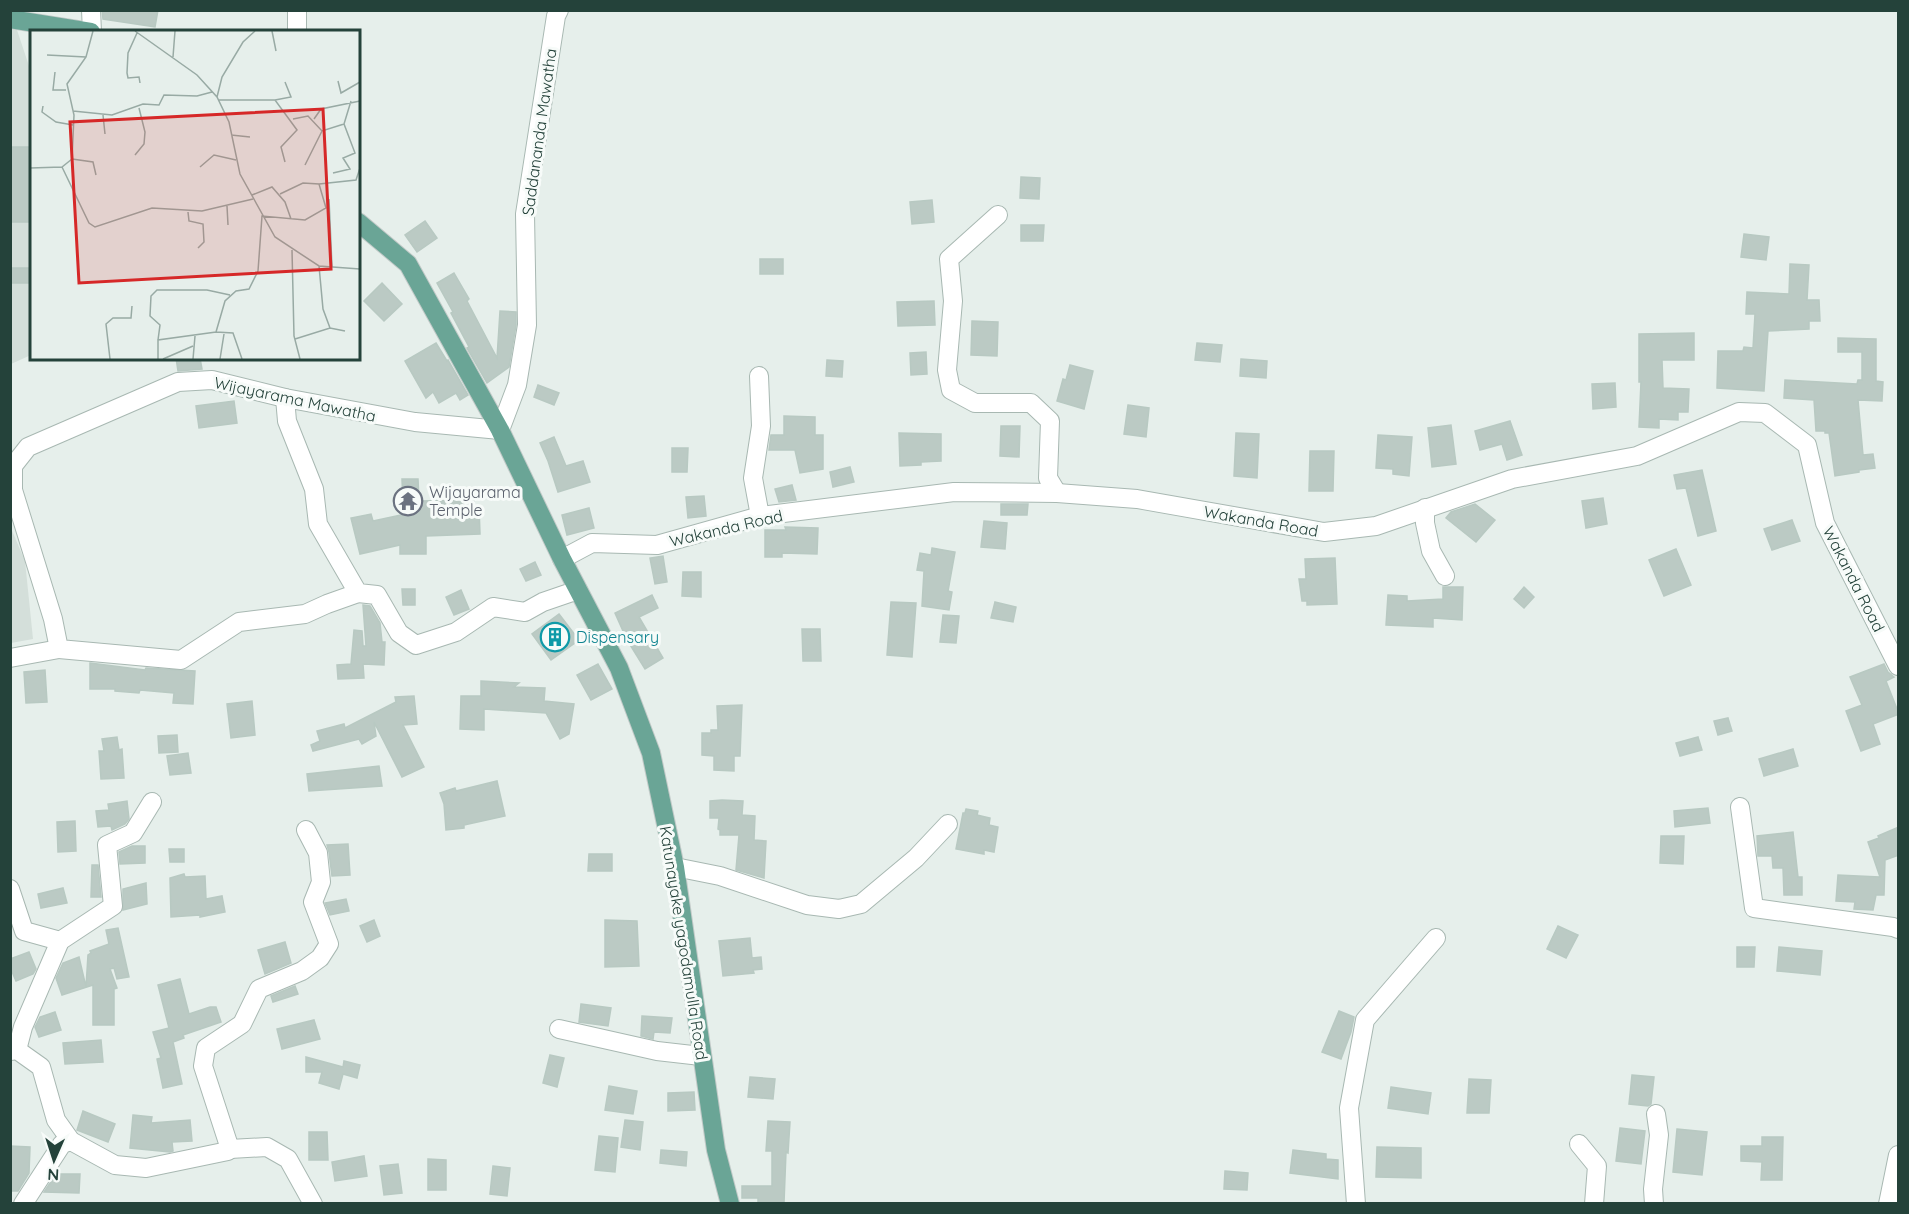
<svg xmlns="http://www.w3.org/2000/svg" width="1909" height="1214" font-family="Quicksand,sans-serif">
<rect width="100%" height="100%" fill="#e6efeb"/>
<!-- built -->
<g fill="#d4dfda">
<polygon points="11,29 17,30 32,75 31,355 11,364"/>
<polygon points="10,526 25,561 33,639 11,643"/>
</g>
<!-- building -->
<g fill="#bbcac4" stroke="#b8c9c2" stroke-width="1.5">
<polygon points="102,10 158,10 155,27 103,19"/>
<rect x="10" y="147" width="22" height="75"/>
<polygon points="1021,177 1040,178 1039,199 1020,198"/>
<polygon points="932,200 934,222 912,224 910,202"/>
<polygon points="425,221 437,238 417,252 405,235"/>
<polygon points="1021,225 1044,225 1043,241 1021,241"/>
<polygon points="1744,234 1769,237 1766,260 1741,257"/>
<rect x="760" y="259" width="23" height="15"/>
<polygon points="1790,264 1809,265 1807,300 1819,300 1820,321 1809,321 1809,329 1768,331 1764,391 1717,388 1718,351 1743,351 1744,347 1753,348 1755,314 1746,314 1747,292 1789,294"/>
<rect x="10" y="268" width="22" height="15"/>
<polygon points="454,273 469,299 467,301 497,358 500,311 516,312 516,325 509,367 487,383 467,348 469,347 451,313 453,312 437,283"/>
<polygon points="382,283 402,304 384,321 364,301"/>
<polygon points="934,301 935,325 898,326 897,302"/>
<polygon points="972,321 998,322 997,356 971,355"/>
<polygon points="1694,333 1694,360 1662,360 1663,388 1689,389 1688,412 1678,412 1678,420 1659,419 1659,428 1639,427 1641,382 1639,382 1639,334"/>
<polygon points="1838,338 1876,339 1876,381 1883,382 1882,401 1858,400 1863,455 1873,454 1875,468 1859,470 1859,472 1835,476 1829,433 1825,433 1825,431 1816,431 1814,400 1784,398 1785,380 1857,384 1858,380 1862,380 1862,352 1838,352"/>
<polygon points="436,343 447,361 448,360 468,395 460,400 456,393 439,403 433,392 426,398 405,361"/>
<polygon points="1197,343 1222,345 1220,362 1195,360"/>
<polygon points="926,352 927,374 911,375 910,353"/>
<polygon points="176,358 200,358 202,369 178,371"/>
<polygon points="1241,359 1267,361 1266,378 1240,376"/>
<polygon points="827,360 843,361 842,377 826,376"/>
<polygon points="1070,365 1093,371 1084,409 1057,401 1063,379 1066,380"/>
<polygon points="1615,383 1616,407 1593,409 1592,384"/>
<polygon points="538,385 559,393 554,405 534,397"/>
<polygon points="234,401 237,423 199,428 196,406"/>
<polygon points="1128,405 1149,408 1146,437 1124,434"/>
<polygon points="784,416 815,417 815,435 823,435 823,469 800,473 795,450 769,450 771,435 784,435"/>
<polygon points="1510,421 1522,455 1507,460 1502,444 1480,450 1475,431"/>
<polygon points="1451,425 1456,464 1432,467 1428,428"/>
<polygon points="1001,426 1020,426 1019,457 1000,456"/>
<polygon points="899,433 941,434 941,461 921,462 921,465 900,466"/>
<polygon points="1236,433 1259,434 1257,478 1234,476"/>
<polygon points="1378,435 1412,437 1409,476 1393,474 1393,469 1376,468"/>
<polygon points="554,437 566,466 583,461 590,482 558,492 548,461 540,443"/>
<polygon points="672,448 688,448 687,472 672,472"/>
<polygon points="1310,451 1334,451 1333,491 1309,491"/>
<polygon points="850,467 854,482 833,487 830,472"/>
<polygon points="1702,470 1716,531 1698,536 1686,488 1677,489 1674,475"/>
<polygon points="402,479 418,479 419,501 474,500 474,506 479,506 480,534 426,536 426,554 400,554 400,545 360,554 351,518 371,514 373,521 401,515 401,505 403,505"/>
<polygon points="792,485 796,500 779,502 775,489"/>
<polygon points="704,496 706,516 688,518 686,497"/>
<polygon points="1603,498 1607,524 1586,528 1582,501"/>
<polygon points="1001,504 1028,504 1027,515 1001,515"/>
<polygon points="1475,504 1495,520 1476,542 1446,518 1451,512"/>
<polygon points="589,508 594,528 567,535 562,515"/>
<polygon points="1792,520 1800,541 1772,550 1764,529"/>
<polygon points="984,521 1007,523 1005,549 981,547"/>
<polygon points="785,527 818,528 817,554 782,553 782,557 765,557 765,530 786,530"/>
<polygon points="932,548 955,552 948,591 952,592 949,610 922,606 924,571 917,570 920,553 931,555"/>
<polygon points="1676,549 1691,585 1664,596 1649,560"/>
<polygon points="663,556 667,582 655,584 650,558"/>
<polygon points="1335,558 1337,604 1307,605 1307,601 1302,601 1299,579 1306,579 1305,559"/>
<polygon points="535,562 541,575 526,581 520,569"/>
<polygon points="683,572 701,572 701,597 682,596"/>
<polygon points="1443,587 1463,587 1462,620 1433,618 1433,627 1386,625 1388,595 1407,596 1407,601 1443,599"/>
<polygon points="1524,587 1534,597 1524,608 1514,599"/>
<polygon points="402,589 415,589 415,605 403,605"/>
<polygon points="461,590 469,609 454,615 446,597"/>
<polygon points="652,595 658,608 639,617 663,658 645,669 627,640 615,613"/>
<polygon points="891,602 916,603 912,657 887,655"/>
<polygon points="995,602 1016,607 1013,622 991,618"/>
<polygon points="363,605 370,606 380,623 382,642 385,642 384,665 363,664 364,678 338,679 337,665 351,664 354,630 362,631 363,646 366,646"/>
<polygon points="559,614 579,640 551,660 532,634"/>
<polygon points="943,615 959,616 956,643 940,642"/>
<polygon points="802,629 820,629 821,661 803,661"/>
<polygon points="90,663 145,670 146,668 195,671 193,704 173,703 174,693 140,690 139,693 115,691 115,689 90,689"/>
<polygon points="598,664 612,689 591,700 577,675"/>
<polygon points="1884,664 1888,672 1894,677 1886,681 1899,714 1873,724 1880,744 1861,751 1846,711 1862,705 1850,677"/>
<polygon points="45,670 47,702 26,703 24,672"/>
<polygon points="481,681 519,683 514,687 545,688 544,701 574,704 569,734 560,739 546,713 484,709 484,730 460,729 461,696 481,696"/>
<polygon points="414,696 417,724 403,725 424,767 402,777 374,722 376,736 362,744 359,739 313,751 311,745 320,741 317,731 344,724 345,728 396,702 395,697"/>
<polygon points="252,701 255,735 231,738 227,704"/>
<polygon points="742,705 740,756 734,756 734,771 714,770 714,756 702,755 702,733 711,733 711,730 718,730 717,706"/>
<polygon points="1728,718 1732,731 1718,735 1714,721"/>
<polygon points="177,735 178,752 159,753 158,736"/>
<polygon points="117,737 119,750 122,749 124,778 101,779 99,751 104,751 102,739"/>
<polygon points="1698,737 1702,750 1680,756 1676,743"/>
<polygon points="1793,749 1798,766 1764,776 1759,759"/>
<polygon points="188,753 191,773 170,775 167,756"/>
<polygon points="379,766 382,786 309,791 307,774"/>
<polygon points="497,781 505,816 464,825 464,828 446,830 444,804 440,793 455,788 456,791"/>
<polygon points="722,800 743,801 742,815 755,816 754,840 766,841 764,878 736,870 739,835 720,835 720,830 718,829 719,818 710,818 710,801"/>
<polygon points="127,801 129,819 125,824 112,830 111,826 98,827 96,811 109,810 108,804"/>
<polygon points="1708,808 1710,823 1675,827 1674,811"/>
<polygon points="966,809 978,811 977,815 990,818 989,825 998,827 994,852 984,850 984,854 956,849 963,813 965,813"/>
<polygon points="75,821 76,851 58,852 57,822"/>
<polygon points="1899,827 1899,855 1885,860 1884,895 1876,895 1873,910 1854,909 1855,902 1836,901 1838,875 1880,877 1868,842 1879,838 1878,836"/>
<polygon points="1793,832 1798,877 1802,877 1802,895 1784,895 1783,868 1773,868 1772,856 1758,856 1757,836"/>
<polygon points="1661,836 1684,836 1683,864 1660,863"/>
<polygon points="348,844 350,875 332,876 329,852 327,845"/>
<polygon points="132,846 145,846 145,863 120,864 119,852"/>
<polygon points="169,849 184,849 184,862 170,862"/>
<polygon points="589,854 612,854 612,871 588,871"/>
<polygon points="92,865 98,865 101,897 91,897"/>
<polygon points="184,874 185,877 205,876 206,899 222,896 225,912 200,917 200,915 171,917 170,878"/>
<polygon points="146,883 147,904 123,910 123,889"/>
<polygon points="63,888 67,903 41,908 38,894"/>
<polygon points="346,899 349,911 330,915 325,903"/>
<polygon points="374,920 380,936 367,942 360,926"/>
<polygon points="605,920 637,921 639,966 605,967"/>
<polygon points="1558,926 1578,935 1566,958 1547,949"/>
<polygon points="118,928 129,977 117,979 114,968 110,969 117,988 114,989 114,1025 93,1025 93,985 62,995 56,978 63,963 79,957 86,987 88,955 91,953 90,951 109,944 106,930"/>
<polygon points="750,938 752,958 761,957 762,969 753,970 754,973 723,976 719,941"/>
<polygon points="285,942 291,963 265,974 258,950"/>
<polygon points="1737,947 1755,947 1754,967 1737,967"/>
<polygon points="1779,947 1822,951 1820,975 1777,971"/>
<polygon points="29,952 36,969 33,974 16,981 10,967 10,959"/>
<polygon points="180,979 189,1014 210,1007 216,1007 221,1022 183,1035 184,1038 173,1042 182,1084 163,1088 157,1059 161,1058 153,1032 169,1028 158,985"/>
<polygon points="295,986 298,994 273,1002 271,996"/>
<polygon points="581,1004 611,1008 608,1026 579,1022"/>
<polygon points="1339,1011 1354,1017 1351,1032 1341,1059 1322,1052"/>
<polygon points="55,1012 61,1030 39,1037 35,1027 40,1017"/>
<polygon points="642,1016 672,1018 670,1033 654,1032 653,1039 641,1036"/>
<polygon points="314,1020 320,1039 282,1049 277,1029"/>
<polygon points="101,1040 103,1062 65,1064 63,1043"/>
<polygon points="550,1055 564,1058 557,1087 543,1083"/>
<polygon points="306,1057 343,1067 344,1061 360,1065 357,1078 343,1074 339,1089 319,1083 322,1072 306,1072"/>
<polygon points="1632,1075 1654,1077 1651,1104 1648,1106 1629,1104"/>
<polygon points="750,1077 775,1079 773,1099 748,1097"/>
<polygon points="1469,1079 1491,1080 1489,1113 1467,1113"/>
<polygon points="609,1086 637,1091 633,1114 605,1110"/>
<polygon points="1391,1087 1431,1093 1428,1114 1388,1108"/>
<polygon points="694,1092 695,1110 668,1111 668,1093"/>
<polygon points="83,1111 115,1124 108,1142 77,1130"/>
<polygon points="133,1115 152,1117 151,1123 190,1120 192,1141 172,1142 173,1151 170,1152 130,1148"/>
<polygon points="625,1120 643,1122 640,1150 621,1147"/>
<polygon points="768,1121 790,1122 788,1153 786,1152 784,1203 758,1203 758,1198 742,1198 742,1186 772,1186 772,1151 766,1151"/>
<polygon points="1620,1128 1645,1131 1641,1164 1616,1161"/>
<polygon points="1677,1129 1707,1132 1702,1175 1673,1172"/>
<polygon points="309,1132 327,1132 328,1160 309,1160"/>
<polygon points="599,1136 618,1138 615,1172 595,1170"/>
<polygon points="1762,1137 1783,1137 1782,1180 1761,1180 1762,1162 1741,1161 1741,1146 1762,1146"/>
<polygon points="10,1146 30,1147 29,1173 18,1191 10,1191"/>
<polygon points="1377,1147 1421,1148 1421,1178 1376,1177"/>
<polygon points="661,1150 687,1152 686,1166 660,1163"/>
<polygon points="1293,1150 1326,1154 1326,1159 1338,1160 1338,1179 1290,1173"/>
<polygon points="364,1156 367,1176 335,1181 332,1162"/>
<polygon points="428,1159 446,1160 446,1190 428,1190"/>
<polygon points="398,1164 402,1193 384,1195 380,1166"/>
<polygon points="493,1166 510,1168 507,1196 490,1194"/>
<polygon points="1225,1171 1248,1173 1247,1190 1224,1189"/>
<polygon points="56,1174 80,1174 79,1193 44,1192"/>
</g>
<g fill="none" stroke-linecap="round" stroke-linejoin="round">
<!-- minor casing -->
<g stroke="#a8b8b2" stroke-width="20">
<g id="minor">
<polyline points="91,10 92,32"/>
<polyline points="297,32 297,10"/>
<polyline points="998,215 949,259 953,301 947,370 951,390 975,403 1031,403 1050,421 1048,478 1057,493"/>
<polyline points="759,376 761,426 753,478 760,516"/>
<polyline points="285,398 287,421 314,489 318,524 358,593 377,595 399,633 416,645 456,632 493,607 525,612 543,602 578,590"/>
<polyline points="1425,508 1425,523 1431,551 1445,576"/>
<polyline points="562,559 592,543 657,545 760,516 954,492 1057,493 1137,499 1324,532 1376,526 1512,479 1637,456 1739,412 1765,413 1807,445 1825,523 1898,666"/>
<polyline points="358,593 327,604 305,614 239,622 181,660 59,649 53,619 13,490 13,466 28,447 178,382 212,380 285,398 415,422 500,430 517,385 527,325 525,214 556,16 559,10"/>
<polyline points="10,658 59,649"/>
<polyline points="1740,807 1754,908 1893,927 1898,929"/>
<polyline points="306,830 318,853 321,882 313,902 329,944 320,958 302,971 259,989 242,1024 206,1048 203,1066 230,1149 267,1147 288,1159 313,1204"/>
<polyline points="675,867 720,876 807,905 839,909 861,904 916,858 948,824"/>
<polyline points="10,889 24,931 60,941"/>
<polyline points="559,1029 657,1051 701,1056"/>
<polyline points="17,1050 23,1027 60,941 113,906 107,845 133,833 152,802"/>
<polyline points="10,1051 17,1050 41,1067 56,1120 71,1141 115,1165 146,1168 228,1151 230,1149"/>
<polyline points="1579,1144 1597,1166 1594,1204"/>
<polyline points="23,1204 62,1144 71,1141"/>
<polyline points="1356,1204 1349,1108 1365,1020 1436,938"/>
<polyline points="1654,1204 1653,1189 1659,1135 1656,1114"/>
<polyline points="1888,1204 1898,1155"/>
</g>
</g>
<!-- major casing -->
<g stroke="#c2cac8" stroke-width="20">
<g id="major">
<polyline points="10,19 91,32"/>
<polyline points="358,222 408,264 500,430 562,559 619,668 651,753 675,867 716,1150 730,1204"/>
</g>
</g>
<!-- minor -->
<use href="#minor" stroke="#fff" stroke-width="18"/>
<!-- major -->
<use href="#major" stroke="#6aa596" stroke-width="18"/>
</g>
<!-- icons -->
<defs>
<g id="temple-ring" transform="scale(1.5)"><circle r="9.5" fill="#f7fbf9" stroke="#6b7280" stroke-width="1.5"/><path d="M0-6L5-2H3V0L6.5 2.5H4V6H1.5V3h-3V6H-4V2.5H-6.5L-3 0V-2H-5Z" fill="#6b7280"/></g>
<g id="building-ring" transform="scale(1.5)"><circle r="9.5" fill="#f7fbf9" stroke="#0f9aa8" stroke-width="1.5"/><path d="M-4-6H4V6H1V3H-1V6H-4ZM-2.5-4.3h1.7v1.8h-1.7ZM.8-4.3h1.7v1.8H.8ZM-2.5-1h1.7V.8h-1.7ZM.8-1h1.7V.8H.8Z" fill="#0f9aa8"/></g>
</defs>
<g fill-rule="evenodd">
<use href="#temple-ring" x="408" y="501"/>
<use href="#building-ring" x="555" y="637"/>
</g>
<g text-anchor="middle" stroke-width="6" stroke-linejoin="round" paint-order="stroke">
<!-- street labels -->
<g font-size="16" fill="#24423a" stroke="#f7fbf9">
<text transform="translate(539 132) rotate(-82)" y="6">Saddananda Mawatha</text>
<text transform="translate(295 399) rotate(12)" y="6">Wijayarama Mawatha</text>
<text transform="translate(1261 521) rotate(10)" y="6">Wakanda Road</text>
<text transform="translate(726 528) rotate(-13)" y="6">Wakanda Road</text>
<text transform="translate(1854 579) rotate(63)" y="6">Wakanda Road</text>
<text transform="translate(684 943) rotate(81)" y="6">Katunayake yagodamulla Road</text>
</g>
<!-- worship labels -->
<g font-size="16" fill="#5b616d" stroke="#f7fbf9" text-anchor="start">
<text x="429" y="498">Wijayarama<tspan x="429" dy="18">Temple</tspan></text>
</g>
<!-- culture labels -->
<g font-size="16" fill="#0d838f" stroke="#f7fbf9" text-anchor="start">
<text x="576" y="643">Dispensary</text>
</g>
</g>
<!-- overview -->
<g transform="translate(30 30)">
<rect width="330" height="330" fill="#e6efeb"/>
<path fill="none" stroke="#98aaa4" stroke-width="1.5" d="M105,1L167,45L187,67L199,92L210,144L245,207L289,236L330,239M242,1L246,21M107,3L98,23L97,43L98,48L109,47L110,53M17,25L56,27M143,27L145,1M25,42L23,60H36M308,51L311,63L330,52M187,67L192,47L213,12L225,1M189,70H245L267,100L251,117L255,132M245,70L261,67L255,52M13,76L12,82L26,92L43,95M43,81L82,85L113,74L129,75L134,65L167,66L182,62M73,85L75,104M263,89L278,86L292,101L314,94L325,123L313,128L320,139L303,143M284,89L291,79L330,71M314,94L321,71M201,105L220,107M105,125L114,114L115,102L109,78M42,129L63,132L66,145M275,135L292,101M32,137L59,193L65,197L122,178L172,181L223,169M170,137L184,125L206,130M0,138L32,137L42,129L44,85L37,54L56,27L63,1M289,154L326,150L330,138M222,165L242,157L255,172L261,189M299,169L302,237M197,176L198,195M158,182L159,191L173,194L174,212L168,218M262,220L264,306L270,329M289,236L293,279L300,298M186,302L195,271L206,261L219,259L228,241L232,186L275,190L296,178L289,154L273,153L250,164M265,309L300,298L315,301M128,310L130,295L120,286L121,266L127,260H177L200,265M80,329L76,294L83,288H101L102,276M128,329V310L186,302L203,303L212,329M133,329L163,316M163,329L165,306M190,329L194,304"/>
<path fill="#d62828" fill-opacity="0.15" stroke="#d62828" stroke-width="3" d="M293,79L301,239L49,253L40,92Z"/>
<rect width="330" height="330" fill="none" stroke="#24423a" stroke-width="3"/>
</g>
<!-- border -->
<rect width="1909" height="1214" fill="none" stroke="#24423a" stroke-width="24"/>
<!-- north arrow -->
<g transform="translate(54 1160) rotate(183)" stroke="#f7fbf9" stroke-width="4.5" paint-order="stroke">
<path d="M0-4.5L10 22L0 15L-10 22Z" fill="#24423a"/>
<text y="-9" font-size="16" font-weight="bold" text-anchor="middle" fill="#24423a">N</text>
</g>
</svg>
